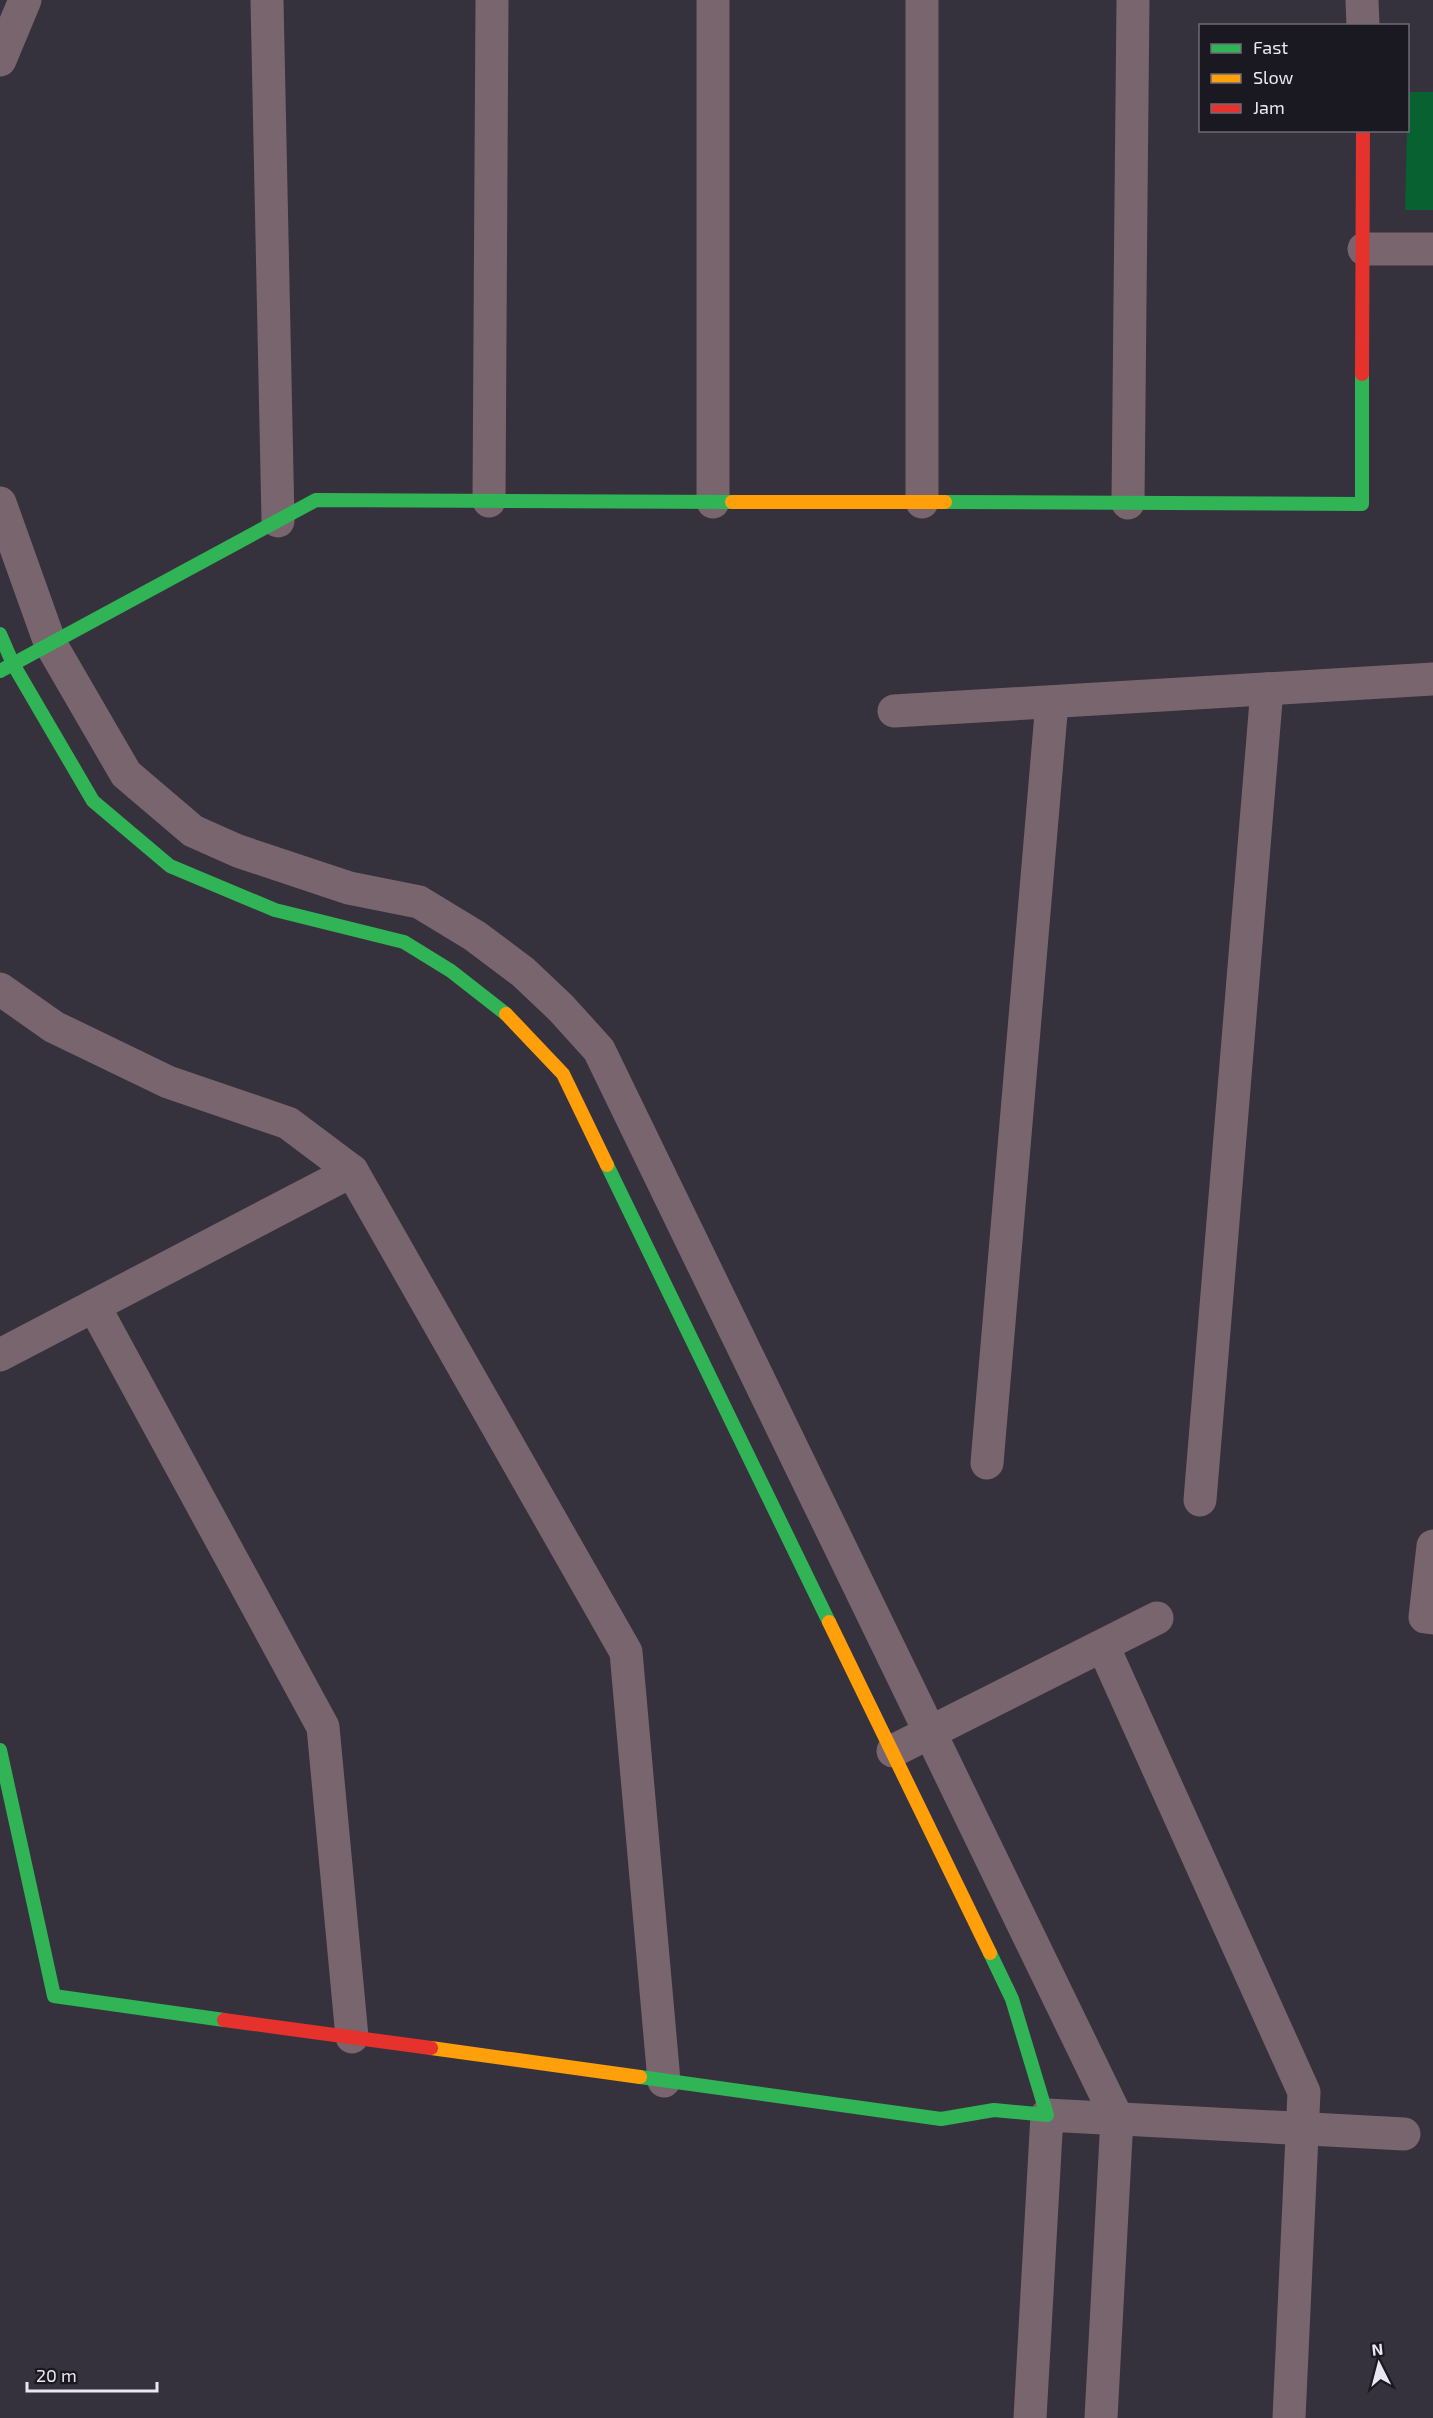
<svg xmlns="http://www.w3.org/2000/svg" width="1433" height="2418" font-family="'Exo 2',sans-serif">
<rect width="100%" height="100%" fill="#35323e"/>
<!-- garden -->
<polygon fill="#076131" points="1408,92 1433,92 1433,210 1405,210"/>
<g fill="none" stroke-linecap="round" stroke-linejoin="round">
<!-- street -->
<g stroke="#79656d" stroke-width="33">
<polyline points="267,0 278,521"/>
<polyline points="1362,0 1363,26"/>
<polyline points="0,60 25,0"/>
<polyline points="1364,249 1433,249"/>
<polyline points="489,501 492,0"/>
<polyline points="713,502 713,0"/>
<polyline points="922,502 922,0"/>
<polyline points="0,503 50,643 126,774 193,831 238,851 349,888 419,902 475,936 523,972 561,1008 599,1050 1117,2118 1101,2418"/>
<polyline points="1128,503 1133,0"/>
<polyline points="894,711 1433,679"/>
<polyline points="0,989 54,1027 168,1082 288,1123 352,1171 626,1652 664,2081"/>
<polyline points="94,1306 323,1727 352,2037"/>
<polyline points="0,1355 352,1171"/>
<polyline points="987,1463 1052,702"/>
<polyline points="1200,1500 1267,689"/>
<polyline points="1433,1546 1425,1617 1433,1618"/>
<polyline points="1103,1646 1304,2092 1289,2418"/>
<polyline points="893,1751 1157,1618"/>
<polyline points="1030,2418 1047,2115 1404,2134"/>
</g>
<!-- fast -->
<g stroke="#30b455" stroke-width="14">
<polyline points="945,502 1362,504 1362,374"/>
<polyline points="0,634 13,664 93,801 170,866 275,910 404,942 451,971 506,1014"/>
<polyline points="0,671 316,500 732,502"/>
<polyline points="607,1165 829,1622"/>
<polyline points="0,1750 54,1996 224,2020"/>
<polyline points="640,2077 941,2119 994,2110 1047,2115 1012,1999 990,1953"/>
</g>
<!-- slow -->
<g stroke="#ff9f0a" stroke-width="14">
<polyline points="732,502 945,502"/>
<polyline points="506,1014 563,1074 607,1165"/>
<polyline points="829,1622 990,1953"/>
<polyline points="431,2048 640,2077"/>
</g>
<!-- jam -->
<g stroke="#e5322d" stroke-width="14">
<polyline points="1362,374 1363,130"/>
<polyline points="224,2020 431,2048"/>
</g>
</g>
<!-- legend -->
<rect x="1199" y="24" width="210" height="108" fill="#1a1821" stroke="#6d6b75" stroke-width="1.5"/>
<rect x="1211" y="44" width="30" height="9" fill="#30b455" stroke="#6d6b75" stroke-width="1.5"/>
<text x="1253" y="54" font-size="18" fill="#e9e7f3">Fast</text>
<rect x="1211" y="74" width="30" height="9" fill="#ff9f0a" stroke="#6d6b75" stroke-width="1.5"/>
<text x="1253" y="84" font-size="18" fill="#e9e7f3">Slow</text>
<rect x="1211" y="104" width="30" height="9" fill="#e5322d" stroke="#6d6b75" stroke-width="1.5"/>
<text x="1253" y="114" font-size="18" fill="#e9e7f3">Jam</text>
<!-- north arrow -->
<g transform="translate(1379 2364) rotate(354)" stroke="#1a1821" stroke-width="4.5" paint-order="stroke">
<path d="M0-4.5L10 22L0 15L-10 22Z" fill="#e9e7f3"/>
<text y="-9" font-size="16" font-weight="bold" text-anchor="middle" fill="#e9e7f3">N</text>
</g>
<!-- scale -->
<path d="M27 2382v9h130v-9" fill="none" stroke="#e9e7f3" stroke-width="3"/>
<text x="36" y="2382" font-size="18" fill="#e9e7f3" stroke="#1a1821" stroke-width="4.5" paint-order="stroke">20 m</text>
</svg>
